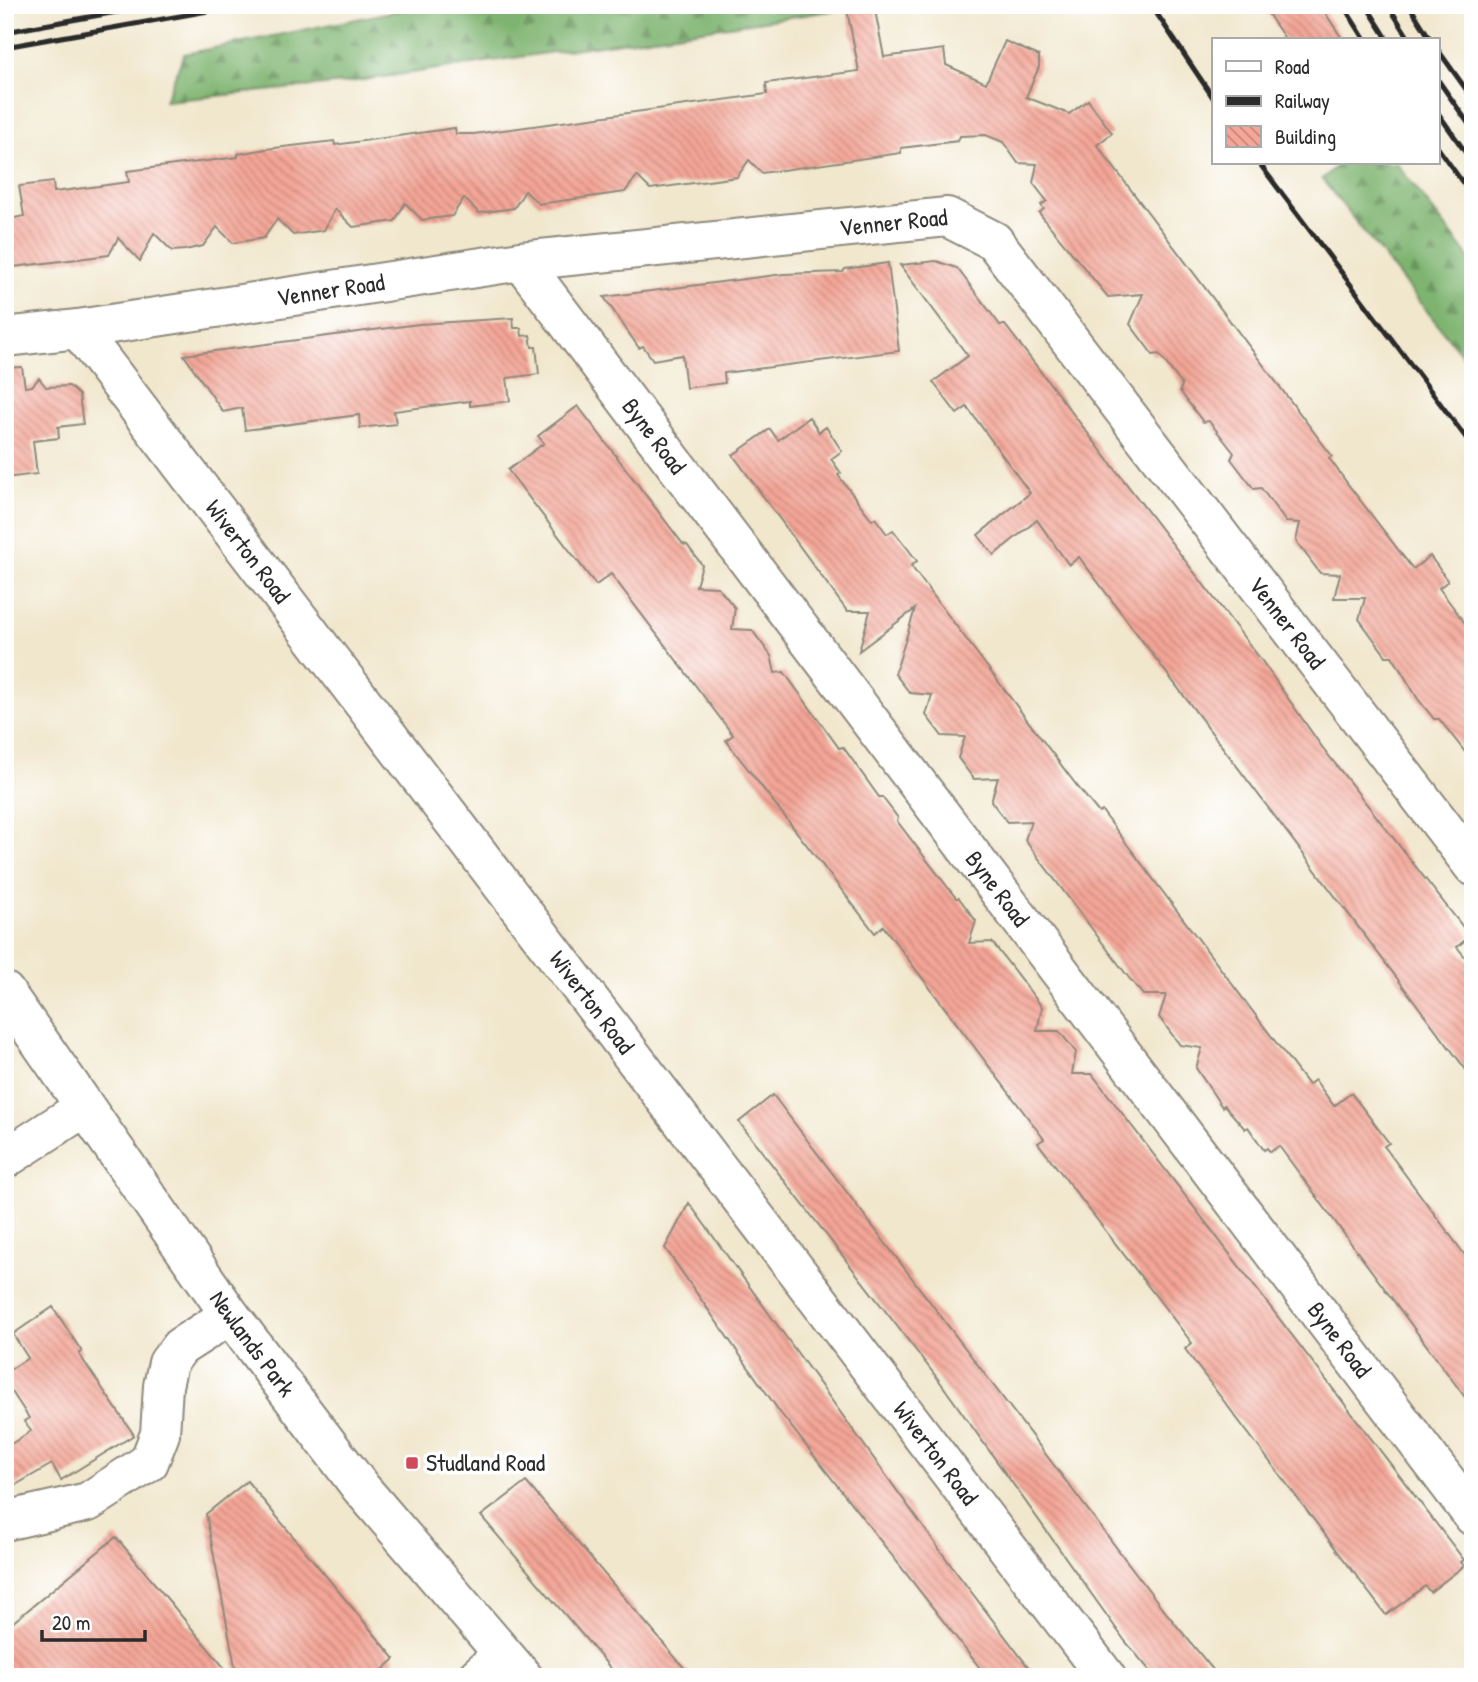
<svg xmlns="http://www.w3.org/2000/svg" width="1478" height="1682" font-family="'Patrick Hand',sans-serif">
<defs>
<pattern id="forest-firs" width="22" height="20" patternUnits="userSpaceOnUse" patternTransform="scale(1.75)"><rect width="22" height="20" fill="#7eb470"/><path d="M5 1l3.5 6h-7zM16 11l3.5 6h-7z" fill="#67935c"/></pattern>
<pattern id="building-back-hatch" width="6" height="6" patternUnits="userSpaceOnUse" patternTransform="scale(1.75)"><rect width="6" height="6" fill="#f4a697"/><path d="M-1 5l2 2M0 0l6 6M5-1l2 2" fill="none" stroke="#c6877b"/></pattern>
</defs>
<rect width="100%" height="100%" fill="#fff"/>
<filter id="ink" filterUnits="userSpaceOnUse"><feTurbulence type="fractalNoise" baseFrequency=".0143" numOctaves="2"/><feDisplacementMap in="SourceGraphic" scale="14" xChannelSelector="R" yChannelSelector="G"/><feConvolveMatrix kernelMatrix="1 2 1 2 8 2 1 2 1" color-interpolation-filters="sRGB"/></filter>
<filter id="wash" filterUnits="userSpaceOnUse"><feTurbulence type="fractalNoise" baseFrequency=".00686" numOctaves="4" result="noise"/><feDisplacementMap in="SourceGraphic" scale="28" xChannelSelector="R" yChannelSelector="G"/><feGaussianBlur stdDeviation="1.57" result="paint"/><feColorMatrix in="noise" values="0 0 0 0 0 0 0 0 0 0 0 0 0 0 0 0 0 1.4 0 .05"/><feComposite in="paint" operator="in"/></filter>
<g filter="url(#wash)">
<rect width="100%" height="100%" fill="#f1e7cd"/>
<!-- forest -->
<g fill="url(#forest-firs)" stroke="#54704e" stroke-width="2">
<polygon points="426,5 871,5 343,83 165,101 184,54"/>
<polygon points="1340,163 1396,163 1473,262 1473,369 1322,179"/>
</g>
<g id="blocks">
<!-- building -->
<g fill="url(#building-back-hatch)">
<polygon points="871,5 874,5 884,57 944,49 946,65 986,83 1005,41 1039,56 1039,67 1026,97 1069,114 1088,100 1112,133 1097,145 1332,456 1329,458 1350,487 1413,569 1430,556 1448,581 1439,588 1473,634 1473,762 1439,719 1434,719 1418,699 1392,656 1386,656 1359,619 1365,598 1334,598 1340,574 1320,573 1296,541 1300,523 1286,522 1261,488 1254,489 1231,459 1234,453 1209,421 1203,422 1180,391 1182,385 1159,354 1153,355 1130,324 1143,294 1108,297 1039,213 1044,209 1041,205 1047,201 1033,183 1037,164 1018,163 1003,142 986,135 960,136 958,141 901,148 901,153 762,173 749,160 737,177 650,189 637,176 625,192 539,204 525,191 514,208 479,213 464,198 452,216 422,220 405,203 395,221 353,227 335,209 324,230 293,235 277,219 264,238 233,243 217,227 203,246 185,250 172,251 154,233 140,261 118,238 109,255 5,268 5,220 24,216 19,186 53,182 54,192 129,182 127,171 238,157 238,154 266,149 334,141 335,145 455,128 456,134 474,134 767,94 766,83 859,71 847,10"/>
<polygon points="1262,5 1320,5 1343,40 1286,40"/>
<polygon points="936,261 957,268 1000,325 1005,325 1262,661 1322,747 1470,936 1457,947 1473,967 1473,1079 1079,557 1069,565 1037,520 994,555 978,535 1030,493 967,407 957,414 933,382 968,356 900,265"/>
<polygon points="888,263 899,351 724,373 725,383 686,388 682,355 653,360 643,346 639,348 604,297 784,274 843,272 845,269"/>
<polygon points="513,318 514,328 521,328 522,336 530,335 532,347 536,347 539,374 507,378 510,401 470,406 470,401 394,411 396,424 377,426 360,428 359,415 245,430 242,408 223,412 184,355 419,324"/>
<polygon points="22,367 25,387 32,386 39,378 46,387 69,386 79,395 83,424 58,427 59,438 33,441 37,474 5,478 5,368"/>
<polygon points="578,406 683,544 687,545 702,565 696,586 718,587 735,608 732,629 752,630 771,656 775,673 784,672 839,748 843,747 879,797 882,797 898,818 897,821 956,898 959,898 976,921 969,943 992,942 1042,1007 1037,1031 1059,1031 1076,1052 1072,1074 1092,1074 1464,1560 1461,1562 1464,1566 1430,1592 1425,1586 1386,1615 1198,1367 1185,1349 1192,1343 1038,1143 1044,1139 883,926 875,933 737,755 726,740 733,735 611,574 596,585 508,470 544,443 538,436"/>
<polygon points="809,417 819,432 826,427 842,451 831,459 841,473 838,475 872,520 875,518 887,534 893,530 908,549 917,561 911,566 1077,786 1099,813 1102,811 1308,1085 1315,1080 1334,1106 1351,1093 1389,1143 1384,1146 1473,1266 1473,1408 1279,1146 1270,1152 1267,1148 1264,1150 1248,1127 1245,1129 1224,1105 1222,1107 1196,1068 1202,1048 1180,1045 1159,1017 1166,995 1143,995 1129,978 1025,840 1031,821 1007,822 991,801 998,778 974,779 958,758 965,737 942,736 926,715 932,695 910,693 895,674 915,609 859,651 870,611 847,611 733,455 770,429 778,440"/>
<polygon points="773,1095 1163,1609 1219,1677 1155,1677 1125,1641 938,1379 739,1122"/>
<polygon points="689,1203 953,1568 1036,1677 987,1677 779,1411 665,1248"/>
<polygon points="53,1307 82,1352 79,1354 134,1435 61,1480 52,1464 5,1491 5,1448 31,1431 24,1421 29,1418 5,1381 5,1373 28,1358 13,1334"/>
<polygon points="247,1481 395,1659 375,1677 237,1677 206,1514"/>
<polygon points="526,1482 692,1677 618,1677 481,1516"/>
<polygon points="116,1537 232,1677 5,1677 5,1629"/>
</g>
</g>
</g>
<g filter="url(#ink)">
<use href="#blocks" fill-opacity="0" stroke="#8e897c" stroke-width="2"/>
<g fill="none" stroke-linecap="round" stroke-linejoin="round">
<!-- street casing -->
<g stroke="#8e897c" stroke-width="42">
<g id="street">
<path id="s1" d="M521,261L1473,1516"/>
<path id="s2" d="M78,329L1106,1677"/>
<path id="s3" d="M5,337L78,329L521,261L947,217L994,241L1473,866"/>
<polyline points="5,1159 85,1107"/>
<polyline points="5,1521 88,1502 149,1462 160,1434 163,1386 168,1363 180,1347 230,1315"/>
<polyline points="477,1677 503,1654"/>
</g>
</g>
<!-- primary casing -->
<g stroke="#8e897c" stroke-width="42">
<g id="primary">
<path id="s4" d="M5,992L230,1315L361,1488L523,1677"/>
</g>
</g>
<!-- street -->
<use href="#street" stroke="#fff" stroke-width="38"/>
<!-- primary -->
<use href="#primary" stroke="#fff" stroke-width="38"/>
<!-- rail -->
<g stroke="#2b2b2b" stroke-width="5">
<polyline points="1151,5 1214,99"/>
<polyline points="1343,5 1365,40"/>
<polyline points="1366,5 1388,40"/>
<polyline points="1388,5 1410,40"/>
<polyline points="1409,5 1431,40"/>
<polyline points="5,32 156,5"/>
<polyline points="5,47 242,5"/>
<polyline points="1438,50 1473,99"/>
<polyline points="1438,80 1473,130"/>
<polyline points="1438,113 1473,163"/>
<polyline points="1438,148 1473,197"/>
<polyline points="1259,163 1473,447"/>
</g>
</g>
</g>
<!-- markers -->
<rect fill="#d1495b" stroke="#fff" stroke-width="2.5" x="405" y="1456" width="14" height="14" rx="3.5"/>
<g text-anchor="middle" stroke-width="7" stroke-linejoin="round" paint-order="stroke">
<!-- street labels -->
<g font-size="24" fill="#2b2b2b" stroke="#fff">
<text dy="8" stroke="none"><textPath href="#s3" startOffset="896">Venner Road</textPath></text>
<text dy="8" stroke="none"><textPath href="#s3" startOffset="329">Venner Road</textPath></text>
<text dy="8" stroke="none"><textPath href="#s1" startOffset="220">Byne Road</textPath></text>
<text dy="8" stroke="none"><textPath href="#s2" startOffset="280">Wiverton Road</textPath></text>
<text dy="8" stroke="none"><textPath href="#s3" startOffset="1484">Venner Road</textPath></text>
<text dy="8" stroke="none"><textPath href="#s1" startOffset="788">Byne Road</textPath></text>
<text dy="8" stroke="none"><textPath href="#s2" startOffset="847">Wiverton Road</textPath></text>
<text dy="8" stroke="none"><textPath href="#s1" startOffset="1354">Byne Road</textPath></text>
<text dy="8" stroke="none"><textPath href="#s4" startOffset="430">Newlands Park</textPath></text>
<text dy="8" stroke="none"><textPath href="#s2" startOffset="1414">Wiverton Road</textPath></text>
</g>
<!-- poi labels -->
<g font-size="24" fill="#2b2b2b" stroke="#fff" text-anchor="start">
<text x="426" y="1471">Studland Road</text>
</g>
</g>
<!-- margin -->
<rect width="1478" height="1682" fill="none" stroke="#fff" stroke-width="28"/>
<!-- legend -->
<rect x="1212" y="38" width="228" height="126" fill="#ffffff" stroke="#aaaaaa" stroke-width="2"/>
<rect x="1226" y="61" width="35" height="10" fill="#ffffff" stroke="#aaaaaa" stroke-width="2"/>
<text x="1275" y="74" font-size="21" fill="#2b2b2b">Road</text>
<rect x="1226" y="96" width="35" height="10" fill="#2b2b2b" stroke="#aaaaaa" stroke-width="2"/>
<text x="1275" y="108" font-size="21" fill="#2b2b2b">Railway</text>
<rect x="1226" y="126" width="35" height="21" fill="url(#building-back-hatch)" stroke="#aaaaaa" stroke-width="2"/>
<text x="1275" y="144" font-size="21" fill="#2b2b2b">Building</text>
<!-- scale -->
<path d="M42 1630v10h103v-10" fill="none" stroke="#2b2b2b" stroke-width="3.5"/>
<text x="52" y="1630" font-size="21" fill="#2b2b2b" stroke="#ffffff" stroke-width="5" paint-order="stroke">20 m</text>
</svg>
